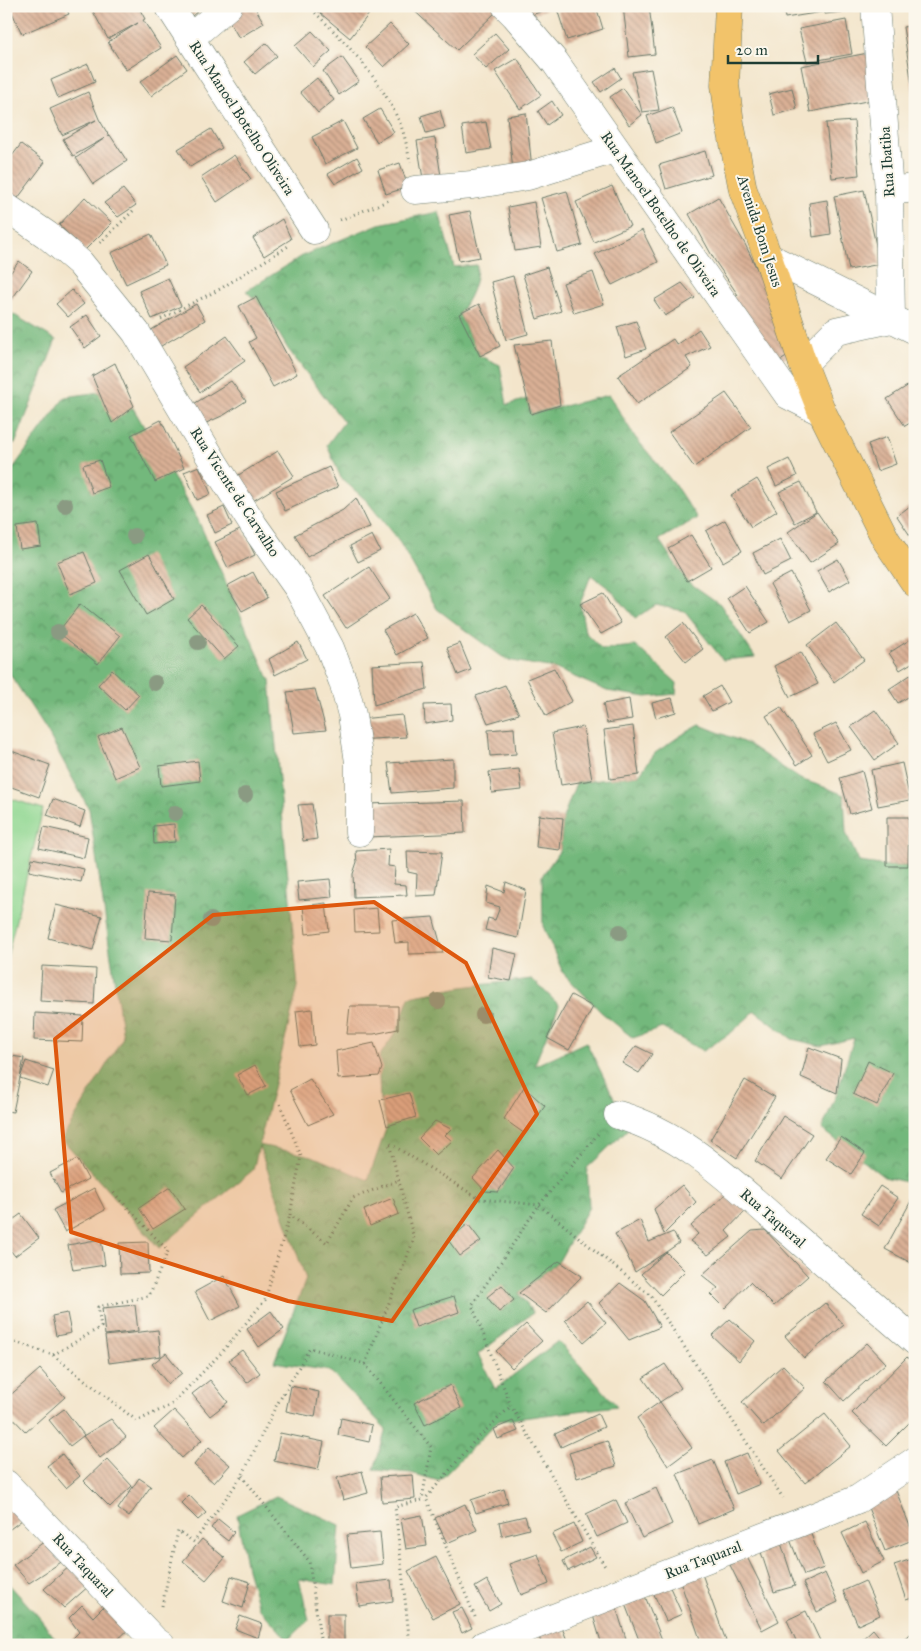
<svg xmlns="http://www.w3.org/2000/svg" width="921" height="1651" font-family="'IM FELL Great Primer',serif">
<defs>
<pattern id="forest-crowns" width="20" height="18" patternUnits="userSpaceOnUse" patternTransform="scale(1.25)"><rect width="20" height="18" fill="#73b87b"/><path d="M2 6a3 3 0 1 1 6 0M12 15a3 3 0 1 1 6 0" fill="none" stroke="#5e9766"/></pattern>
<pattern id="building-back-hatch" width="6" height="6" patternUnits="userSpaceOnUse" patternTransform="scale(1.25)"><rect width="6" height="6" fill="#dab095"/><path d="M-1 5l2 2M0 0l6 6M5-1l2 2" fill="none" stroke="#b0907a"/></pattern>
</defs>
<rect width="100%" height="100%" fill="#fbf7ec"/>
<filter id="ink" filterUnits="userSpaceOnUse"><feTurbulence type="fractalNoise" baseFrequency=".02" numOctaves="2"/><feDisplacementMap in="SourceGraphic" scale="10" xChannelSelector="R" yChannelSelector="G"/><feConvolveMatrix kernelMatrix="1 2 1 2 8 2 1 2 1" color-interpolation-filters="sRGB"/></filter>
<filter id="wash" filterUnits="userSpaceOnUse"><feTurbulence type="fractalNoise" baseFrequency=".0096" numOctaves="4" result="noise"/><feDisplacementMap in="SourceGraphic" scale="20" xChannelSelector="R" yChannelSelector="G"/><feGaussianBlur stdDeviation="1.12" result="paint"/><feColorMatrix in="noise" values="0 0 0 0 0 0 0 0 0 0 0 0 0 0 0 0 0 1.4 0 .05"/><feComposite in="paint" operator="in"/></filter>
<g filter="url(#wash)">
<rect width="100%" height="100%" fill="#f3e5cb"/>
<!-- forest -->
<g fill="url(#forest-crowns)" stroke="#497a58">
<path d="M439,212L454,267L477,265C477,285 470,298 459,314L480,356L500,365L507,405L527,399L531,414L609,395L635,437L675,485L697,518L659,540L687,581L720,604L755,657L723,660L684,611L656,605L635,618L611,590L591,575L580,604L585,632L602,649L636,646L677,683L676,694L646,697L607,691L554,668L507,660L473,636L437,609L400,543L367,501L341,478L327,445L344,422L288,349L263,307L246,291L304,255L379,224Z"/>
<polygon points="6,310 56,340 15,444 6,437"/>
<polygon points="122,389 198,520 270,681 298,987 259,1145 312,1156 368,1180 387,1126 380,1100 379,1076 382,1067 379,1057 398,1029 409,997 462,987 532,979 559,1005 534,1066 586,1042 629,1128 587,1168 589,1207 559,1261 519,1293 533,1313 478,1354 495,1389 558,1341 617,1406 498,1421 439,1481 411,1473 374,1470 386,1429 330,1371 274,1362 306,1279 259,1146 253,1170 159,1248 62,1139 123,1037 89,809 47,731 6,668 6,478 65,397"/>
<polygon points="700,725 748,744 800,779 827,788 844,795 846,833 859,862 887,866 908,866 915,860 915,1184 884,1177 822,1129 837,1093 854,1038 821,1046 792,1039 755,1011 732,1032 703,1051 662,1028 633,1038 601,1012 563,973 543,926 542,876 560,850 563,818 576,783 639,775 655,753 680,736"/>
<polygon points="276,1496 340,1525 335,1585 299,1579 309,1620 288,1640 258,1607 247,1569 237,1515"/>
<polygon points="6,1581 39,1617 60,1645 6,1645"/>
</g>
<!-- pitch -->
<polygon fill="#8fd791" stroke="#578a62" points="6,797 43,809 6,961"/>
<g id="blocks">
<!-- building -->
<g fill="url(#building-back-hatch)">
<polygon points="9,6 65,6 69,14 22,34"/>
<polygon points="90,6 138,6 145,19 143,20 161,48 126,70 108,42 138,23 108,39"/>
<polygon points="185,6 204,6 192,16"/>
<polygon points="237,6 254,6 264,23 239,38 225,14"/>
<polygon points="315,6 360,6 369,14 350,38 314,8"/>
<polygon points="409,6 494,6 498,10 457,50"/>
<polygon points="523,6 554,6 527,17"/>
<polygon points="565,6 596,6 603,29 567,40 557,9"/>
<polygon points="623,6 649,6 655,54 629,57"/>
<polygon points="783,6 823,6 822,12 785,18"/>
<polygon points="824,6 868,6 868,9 825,14"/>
<polygon points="846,20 852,54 807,62 799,29"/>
<polygon points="390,24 409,44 384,67 365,47"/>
<polygon points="915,25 915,98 914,98 903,27"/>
<polygon points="312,31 331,51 313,67 295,46"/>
<polygon points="495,33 509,49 486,69 472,54"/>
<polygon points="266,43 277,56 255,74 244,62"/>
<polygon points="868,53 877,99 810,112 801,66"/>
<polygon points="177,55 187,69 151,96 140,82"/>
<polygon points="342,57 359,81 339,95 323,71"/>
<polygon points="517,58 541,95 520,109 495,71"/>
<polygon points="88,64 95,82 58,98 51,80"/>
<polygon points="615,68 621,78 601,92 594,82"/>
<polygon points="651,69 659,110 642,112 632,72"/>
<polygon points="317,78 334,100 318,113 300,92"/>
<polygon points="623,88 642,115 629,125 610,97"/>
<polygon points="792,88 797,109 774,115 769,94"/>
<polygon points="88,92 99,119 109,136 110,135 127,161 93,184 76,158 105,138 73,156 63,139 96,120 62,135 50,109"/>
<polygon points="552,101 561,115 547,125 538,111"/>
<polygon points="672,107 682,133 656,143 647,116"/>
<polygon points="380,109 394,132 377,142 363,119"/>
<polygon points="440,110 445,128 426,133 421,116"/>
<polygon points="526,113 532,168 513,170 507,116"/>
<polygon points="343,121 357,148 325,164 312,137"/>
<polygon points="854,121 859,175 832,178 826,123"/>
<polygon points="486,122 491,149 466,153 462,126"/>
<polygon points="211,129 222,148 190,167 178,149"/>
<polygon points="435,138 441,176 423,179 417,141"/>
<polygon points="21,144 45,162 15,202 6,195 6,164"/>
<polygon points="705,151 712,175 666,189 659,165"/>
<polygon points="234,155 251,179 217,202 201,177"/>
<polygon points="357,157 363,168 335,184 328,174"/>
<polygon points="400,163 408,187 386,194 378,170"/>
<polygon points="612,186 630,226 594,242 576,202"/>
<polygon points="123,189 136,205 118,217 104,203"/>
<polygon points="864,190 880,264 849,270 834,196"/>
<polygon points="567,191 582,245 557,252 541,198"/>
<polygon points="85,197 112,223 85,250 59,225"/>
<polygon points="718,197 745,244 763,282 792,354 778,362 730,300 738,295 715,261 689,214"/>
<polygon points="827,200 831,234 813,237 809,203"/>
<polygon points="534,202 541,247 515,251 508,207"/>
<polygon points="470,211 480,257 459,261 449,215"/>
<polygon points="282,219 291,239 264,256 253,238"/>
<polygon points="642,230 658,262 612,285 595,254"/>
<polygon points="151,234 166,265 126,284 111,253"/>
<polygon points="19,261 32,271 9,303 6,301 6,279"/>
<polygon points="547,267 561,311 537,319 523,275"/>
<polygon points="593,272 604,304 574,313 563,283"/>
<polygon points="513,276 528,334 506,340 491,282"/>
<polygon points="168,278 181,306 152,319 139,291"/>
<polygon points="682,283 695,298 665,316 654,300"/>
<polygon points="72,290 84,304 68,317 56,304"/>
<polygon points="256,297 297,374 273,387 249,342 256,338 239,306"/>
<polygon points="196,304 205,320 151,352 141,336"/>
<polygon points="479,304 500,346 480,356 459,314"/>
<polygon points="87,315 101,336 85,348 70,327"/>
<polygon points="636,321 646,349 626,356 617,327"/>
<polygon points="699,329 710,346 686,357 692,367 637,404 618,376 673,339 677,345"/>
<polygon points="227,336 245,361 200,392 183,367"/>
<polygon points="552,341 560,405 531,414 514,345"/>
<polygon points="115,363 134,406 112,423 92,376"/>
<polygon points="231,381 246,401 224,415 204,424 192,405"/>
<polygon points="915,381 915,420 905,426 887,399"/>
<polygon points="726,393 751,427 694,467 669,432"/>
<polygon points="161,420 184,468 155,482 131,435"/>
<polygon points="887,437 896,464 877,471 868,444"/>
<polygon points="278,451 294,476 243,507 227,482"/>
<polygon points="789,459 797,476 776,486 768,469"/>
<polygon points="100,460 109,487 92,493 83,465"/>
<polygon points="199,466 211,494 197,500 184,472"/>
<polygon points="329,467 338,487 285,511 276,491"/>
<polygon points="757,479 777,511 751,527 731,495"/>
<polygon points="801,482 816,512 795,523 779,492"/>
<polygon points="356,498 370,527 355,532 307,557 295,535 343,510"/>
<polygon points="915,502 915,534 911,537 897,516"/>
<polygon points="224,507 232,525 215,533 207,515"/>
<polygon points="817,512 839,544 810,563 788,532"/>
<polygon points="725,520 742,551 723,562 706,531"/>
<polygon points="38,524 41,546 20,549 17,527"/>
<polygon points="242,529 255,555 228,568 215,542"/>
<polygon points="372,535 380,551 358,562 350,546"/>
<polygon points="691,535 711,567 687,581 668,548"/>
<polygon points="780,539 791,561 763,575 753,553"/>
<polygon points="84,552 97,583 70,594 57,562"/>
<polygon points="149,554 174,599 146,615 120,570"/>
<polygon points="838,559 850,580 829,592 817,571"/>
<polygon points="369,567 390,599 346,628 325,596"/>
<polygon points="253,572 267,598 242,611 227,586"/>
<polygon points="791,573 811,610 790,621 770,584"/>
<polygon points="745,586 769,622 750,633 727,598"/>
<polygon points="603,593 621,623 601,634 580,604"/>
<polygon points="80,604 120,636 98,664 58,632"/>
<polygon points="201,605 239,646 224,659 187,618"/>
<polygon points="413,613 428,638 397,655 383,630"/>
<polygon points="683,623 703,649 686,662 666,637"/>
<polygon points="836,623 864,660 834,682 807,645"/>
<polygon points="914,637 915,661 900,670 889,653"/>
<polygon points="298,642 307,659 275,675 269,659"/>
<polygon points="460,643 471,670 458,675 447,648"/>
<polygon points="801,652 818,684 790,697 774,666"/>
<polygon points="424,662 427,689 374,705 372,665"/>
<polygon points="554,668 572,701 546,716 527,679"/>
<polygon points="112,670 139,695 125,710 98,685"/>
<polygon points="915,672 915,693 898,703 889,689"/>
<polygon points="505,685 519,714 488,723 476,696"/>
<polygon points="720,686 729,702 712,711 703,696"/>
<polygon points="315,689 326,730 294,733 287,692"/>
<polygon points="672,698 676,712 656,718 652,703"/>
<polygon points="629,699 632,719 607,723 603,704"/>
<polygon points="451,704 452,720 425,724 424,705"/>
<polygon points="781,707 812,755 797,765 766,716"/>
<polygon points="875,710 899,743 875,760 851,727"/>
<polygon points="402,715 406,737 357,740 360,719"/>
<polygon points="836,723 851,750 827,761 813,734"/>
<polygon points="633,726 639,775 610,779 604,730"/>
<polygon points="122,727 140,767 115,778 98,737"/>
<polygon points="583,727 592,780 561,785 552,733"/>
<polygon points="514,728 516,754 490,756 488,730"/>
<polygon points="6,749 50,765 39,797 6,785"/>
<polygon points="453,759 453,788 392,793 388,763"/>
<polygon points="198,761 200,781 161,786 159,766"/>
<polygon points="902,763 910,800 878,806 871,770"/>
<polygon points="519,769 522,790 492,793 489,772"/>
<polygon points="862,771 872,808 850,814 840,778"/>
<polygon points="53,799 85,811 80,827 47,815"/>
<polygon points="464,801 465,833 368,837 367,804"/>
<polygon points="312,804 317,839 303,841 298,805"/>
<polygon points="539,815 563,818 560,850 536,847"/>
<polygon points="887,817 909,817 908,866 887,866"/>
<polygon points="174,824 175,842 154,844 153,826"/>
<polygon points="44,827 88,837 84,858 39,848"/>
<polygon points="389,849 388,866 395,867 394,884 406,885 407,895 354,897 353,874 357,862 356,851"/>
<polygon points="407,851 442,852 436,895 416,896 417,874 408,872"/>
<polygon points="32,858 84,869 81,882 29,871"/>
<polygon points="330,879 332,897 299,900 297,882"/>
<polygon points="506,882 526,890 518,938 485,930 488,918 495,920 500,907 486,903 488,886 504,892"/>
<polygon points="148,893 175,895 172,940 145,938"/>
<polygon points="326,903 329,931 306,934 303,906"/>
<polygon points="56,905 102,916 93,950 48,938"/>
<polygon points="377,908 379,931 355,932 354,910"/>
<polygon points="433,917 443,953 409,954 409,942 395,943 392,920"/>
<polygon points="492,948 517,954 511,981 488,977"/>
<polygon points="42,966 96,969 94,1004 40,1001"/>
<polygon points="571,995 593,1007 569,1050 547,1038"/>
<polygon points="350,1006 398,1006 398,1029 374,1034 347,1034"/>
<polygon points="312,1009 315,1045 300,1047 296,1011"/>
<polygon points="35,1013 83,1016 82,1042 34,1040"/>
<polygon points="374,1043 382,1068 379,1076 338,1079 336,1051"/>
<polygon points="636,1046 652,1054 639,1073 622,1063"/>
<polygon points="809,1047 841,1059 837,1093 801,1077"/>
<polygon points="6,1055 24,1058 13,1112 6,1111"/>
<polygon points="26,1061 54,1070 48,1087 20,1078"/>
<polygon points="868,1061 893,1073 877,1105 853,1094"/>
<polygon points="255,1065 266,1086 248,1095 237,1075"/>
<polygon points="310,1079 333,1114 308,1125 290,1090"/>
<polygon points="745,1080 775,1097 737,1158 710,1140"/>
<polygon points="524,1087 545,1106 525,1134 504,1119"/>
<polygon points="409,1093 416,1117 387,1126 380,1100"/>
<polygon points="783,1116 812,1134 782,1179 755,1161"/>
<polygon points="435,1121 451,1129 445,1135 452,1141 436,1155 419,1138"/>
<polygon points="841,1137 865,1153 851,1174 826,1158"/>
<polygon points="498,1150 514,1168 498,1192 485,1191 473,1178"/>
<polygon points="77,1159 88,1179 61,1193 50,1173"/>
<polygon points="682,1185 696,1202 664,1234 654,1209"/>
<polygon points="880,1186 898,1198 879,1226 861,1214"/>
<polygon points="170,1187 185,1209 153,1229 139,1208"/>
<polygon points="94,1188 105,1210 65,1232 53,1210"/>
<polygon points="728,1192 748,1208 726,1231 731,1237 708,1255 690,1241 698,1234 691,1226"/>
<polygon points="393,1198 399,1214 370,1226 364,1210"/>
<polygon points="912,1199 915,1201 915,1265 885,1249"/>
<polygon points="21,1214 39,1238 15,1256 6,1245 6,1225"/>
<polygon points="640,1220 649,1242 673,1232 679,1243 666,1252 685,1271 661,1295 641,1274 666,1252 635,1272 623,1247 615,1234"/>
<polygon points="468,1224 481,1241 460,1256 448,1240"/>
<polygon points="765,1230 808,1276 774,1306 750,1282 725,1308 711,1294 718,1288 702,1275 752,1231"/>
<polygon points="101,1239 105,1265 73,1270 68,1245"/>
<polygon points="148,1242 149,1273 120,1274 119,1243"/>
<polygon points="559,1261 582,1276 546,1313 519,1293"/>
<polygon points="224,1276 240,1306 210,1321 195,1292"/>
<polygon points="620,1283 645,1301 660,1327 629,1340 599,1303"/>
<polygon points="502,1285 514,1300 499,1312 487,1297"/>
<polygon points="454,1296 459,1312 416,1327 410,1310"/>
<polygon points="587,1301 606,1323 584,1342 565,1320"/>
<polygon points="825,1303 844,1325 804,1358 785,1336"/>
<polygon points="135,1305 138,1331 105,1335 102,1308"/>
<polygon points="271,1311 284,1329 259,1347 247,1329"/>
<polygon points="67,1313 71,1333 56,1336 52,1316"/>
<polygon points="730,1319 755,1341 739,1361 712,1336"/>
<polygon points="526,1324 542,1341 512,1368 496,1351"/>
<polygon points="158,1330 161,1356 109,1363 105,1336"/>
<polygon points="867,1343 886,1363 844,1401 826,1381"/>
<polygon points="242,1350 260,1373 247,1383 229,1360"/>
<polygon points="166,1353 182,1373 168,1384 152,1364"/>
<polygon points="907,1357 915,1364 915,1417 886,1446 852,1413"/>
<polygon points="665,1364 681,1388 660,1402 643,1378"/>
<polygon points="783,1365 805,1388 763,1426 742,1402"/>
<polygon points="40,1369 65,1397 26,1432 6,1411 6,1399"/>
<polygon points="210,1380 228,1402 210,1416 192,1394"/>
<polygon points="450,1385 461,1408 425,1425 414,1403"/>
<polygon points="291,1386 319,1392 315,1417 286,1411"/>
<polygon points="660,1402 692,1448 668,1466 637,1418"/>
<polygon points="64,1409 84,1435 83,1436 111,1419 126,1437 100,1458 83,1436 70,1446 49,1420"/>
<polygon points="174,1410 202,1440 182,1458 154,1428"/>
<polygon points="598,1414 604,1427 561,1447 555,1434"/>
<polygon points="825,1414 851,1446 805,1483 779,1451"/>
<polygon points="341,1418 372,1425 369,1442 338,1435"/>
<polygon points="513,1421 518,1431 498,1439 494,1429"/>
<polygon points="280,1433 324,1442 318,1470 274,1461"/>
<polygon points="607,1441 616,1466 577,1478 569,1453"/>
<polygon points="209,1447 230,1465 214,1483 194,1465"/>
<polygon points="747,1453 760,1484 736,1494 724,1462"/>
<polygon points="62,1454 80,1476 66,1488 47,1466"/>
<polygon points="107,1459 132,1486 110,1507 84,1481"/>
<polygon points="713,1460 734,1509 698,1524 677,1474"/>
<polygon points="362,1471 368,1493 343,1500 337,1478"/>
<polygon points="413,1475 415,1499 382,1502 380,1477"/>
<polygon points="139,1478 151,1486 129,1517 118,1509"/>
<polygon points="656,1488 672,1524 642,1538 625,1503"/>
<polygon points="895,1488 915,1539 885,1551 865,1500"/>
<polygon points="504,1489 508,1503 476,1513 471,1500"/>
<polygon points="189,1495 206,1513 198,1520 181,1503"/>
<polygon points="6,1497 26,1517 6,1532"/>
<polygon points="616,1500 627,1523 597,1537 586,1514"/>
<polygon points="465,1504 477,1530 447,1543 435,1518"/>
<polygon points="422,1515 427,1546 406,1549 401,1519"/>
<polygon points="525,1516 529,1529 502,1536 499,1522"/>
<polygon points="218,1519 234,1532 228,1541 211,1528"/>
<polygon points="865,1522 884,1561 861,1573 842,1533"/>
<polygon points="574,1524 582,1542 561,1552 552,1534"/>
<polygon points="809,1529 824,1568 804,1575 789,1537"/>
<polygon points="380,1532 383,1564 351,1568 347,1535"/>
<polygon points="49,1538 66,1559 29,1583 13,1565"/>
<polygon points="202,1539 225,1558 206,1580 183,1561"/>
<polygon points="780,1540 795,1586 774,1592 759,1546"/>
<polygon points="590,1547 596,1557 568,1571 563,1561"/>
<polygon points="538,1554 549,1584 521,1595 509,1564"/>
<polygon points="436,1557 460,1604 433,1618 408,1571"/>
<polygon points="747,1557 779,1621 762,1630 730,1565"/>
<polygon points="915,1558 915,1597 906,1600 894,1565"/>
<polygon points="70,1566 90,1585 64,1608 44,1589"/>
<polygon points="701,1571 726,1641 714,1645 702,1645 679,1578"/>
<polygon points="825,1573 838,1602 817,1612 803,1583"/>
<polygon points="231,1576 250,1582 243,1608 223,1601"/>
<polygon points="391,1580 393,1601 359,1606 356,1584"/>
<polygon points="487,1580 501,1604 489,1611 475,1587"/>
<polygon points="865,1581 880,1615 858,1625 843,1591"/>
<polygon points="668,1583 682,1614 666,1621 652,1590"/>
<polygon points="643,1591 664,1645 641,1645 623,1599"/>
<polygon points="108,1602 132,1626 112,1645 69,1645 68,1643 79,1632 69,1618 82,1605 93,1617"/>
<polygon points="615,1604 628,1645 602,1645 592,1612"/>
<polygon points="462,1608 472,1628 462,1633 452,1612"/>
<polygon points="806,1611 822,1645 798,1645 787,1620"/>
<rect x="327" y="1614" width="17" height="31"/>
<polygon points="240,1616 262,1624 258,1638 235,1629"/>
<polygon points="560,1623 569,1645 542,1645 537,1632"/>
<polygon points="873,1629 886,1645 859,1645 858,1643"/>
<polygon points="915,1631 915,1645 908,1645 903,1639"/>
</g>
</g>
</g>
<g filter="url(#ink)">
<use href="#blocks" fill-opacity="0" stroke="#697869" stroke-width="1"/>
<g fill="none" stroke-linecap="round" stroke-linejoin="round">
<!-- minor casing -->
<g stroke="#697869" stroke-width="29">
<g id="minor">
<polyline points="169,6 314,230"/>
<polyline points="506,6 515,15 555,62 788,395 822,412"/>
<polyline points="190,38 228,6"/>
<polyline points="415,190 472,185 528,176 615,149"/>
<polyline points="889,191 915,188"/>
<polyline points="6,207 47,235 80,263 136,332 214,463 254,526 298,588 330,648 343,682 352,715 359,762 359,832"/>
<polyline points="768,257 915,330"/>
<polyline points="803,364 836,331 891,319 889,191 875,6"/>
<path d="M618,1115C685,1134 735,1185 786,1229C829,1266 872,1304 915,1341"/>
<polyline points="6,1484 154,1640 161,1645"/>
<polyline points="484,1645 799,1523 858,1499 915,1461"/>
</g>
</g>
<!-- major casing -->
<g stroke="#697869" stroke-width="29">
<polyline id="major" points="729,6 725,85 730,123 743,190 768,257 803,364 822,412 886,540 915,583"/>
</g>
<!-- path -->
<g stroke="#697869" stroke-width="3" stroke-dasharray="1 4" stroke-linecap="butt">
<path d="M308,6C342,38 377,74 397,117C404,130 407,147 410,162"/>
<polyline points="340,220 390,200"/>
<polyline points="100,243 135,209"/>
<polyline points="161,319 220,289 290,245"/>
<polyline points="280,1104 301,1156 290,1215 327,1243 353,1198 399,1180"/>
<polyline points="598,1134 539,1205 472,1305 511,1406 606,1568"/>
<polyline points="6,1339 53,1355 101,1327 98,1307 149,1296 168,1251 113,1192"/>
<polyline points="53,1355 137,1421 171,1405 223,1351 265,1300 290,1215"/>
<polyline points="365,1364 414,1239 389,1143 480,1199 539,1205 651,1296 783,1498"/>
<polyline points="242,1476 309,1561 321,1645"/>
<polyline points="162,1606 178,1531 194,1542 242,1476 275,1408 310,1348 365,1364 431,1447 422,1500 395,1507 410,1645"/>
<polyline points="475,1617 426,1498 473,1443 511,1406"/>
</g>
<!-- minor -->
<use href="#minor" stroke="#fff" stroke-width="28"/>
<!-- major -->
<use href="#major" stroke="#f2c36a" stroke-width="28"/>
</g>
<!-- trees -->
<g fill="#8a9a82">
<circle cx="65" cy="505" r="8"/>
<circle cx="134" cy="536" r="8"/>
<circle cx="58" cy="632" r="8"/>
<circle cx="198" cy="642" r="8"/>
<circle cx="155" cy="683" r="8"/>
<circle cx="245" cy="795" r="8"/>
<circle cx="175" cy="813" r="8"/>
<circle cx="211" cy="920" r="8"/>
<circle cx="620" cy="932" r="8"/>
<circle cx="438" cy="1001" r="8"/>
<circle cx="483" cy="1015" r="8"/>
</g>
</g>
<!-- marked area -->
<path fill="#de580e" fill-opacity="0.2" stroke="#de580e" stroke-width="4" stroke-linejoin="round" d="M374,902L466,963L537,1114L392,1321L288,1301L71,1232L55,1039L213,915Z"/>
<g text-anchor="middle" stroke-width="4" stroke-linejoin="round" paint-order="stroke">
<!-- street labels -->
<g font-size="15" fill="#1f3d34" stroke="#fbf7ec">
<text transform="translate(242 118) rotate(57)" y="5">Rua Manoel Botelho Oliveira</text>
<text transform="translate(887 162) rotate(-94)" y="5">Rua Ibatiba</text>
<text transform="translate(661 214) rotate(55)" y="5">Rua Manoel Botelho de Oliveira</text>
<text transform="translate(760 231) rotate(72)" y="5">Avenida Bom Jesus</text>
<text transform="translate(235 492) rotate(57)" y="5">Rua Vicente de Carvalho</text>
<text transform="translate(773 1218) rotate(41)" y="5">Rua Taqueral</text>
<text transform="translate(703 1560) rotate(-21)" y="5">Rua Taquaral</text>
<text transform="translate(83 1565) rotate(47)" y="5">Rua Taquaral</text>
</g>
</g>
<!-- margin -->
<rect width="921" height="1651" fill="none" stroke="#fbf7ec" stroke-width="25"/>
<!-- scale -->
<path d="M728 55v8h90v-8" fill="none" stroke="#1f3d34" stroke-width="2.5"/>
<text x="736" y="55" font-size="15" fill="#1f3d34" stroke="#fbf7ec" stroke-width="4" paint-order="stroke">20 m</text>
</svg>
